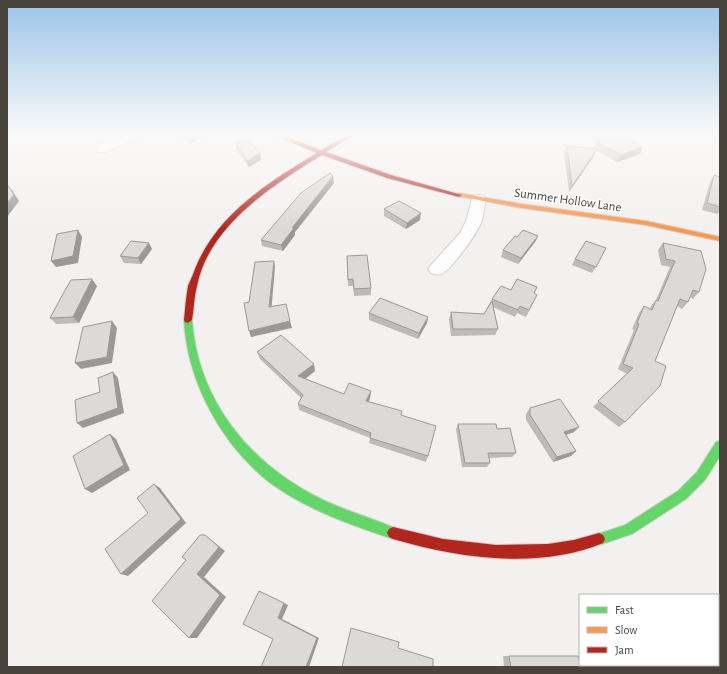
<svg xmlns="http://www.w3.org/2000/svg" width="727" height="674" font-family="'Alegreya Sans',sans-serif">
<rect width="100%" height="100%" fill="#f3f1ef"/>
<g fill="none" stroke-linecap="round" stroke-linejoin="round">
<!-- street casing -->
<g stroke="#d1cfcc" stroke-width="2">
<g id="street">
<polygon points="123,135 139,135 137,138 106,152 98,152 96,149 98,146"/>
<path d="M479,195L484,196L486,199C484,207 484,216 481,223C476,235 453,267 443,273C439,276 435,274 431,273L428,269L431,265L460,233L466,221L472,199L474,196Z"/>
</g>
</g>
<!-- fast casing -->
<g stroke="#d1cec7" stroke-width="2">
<g id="fast">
<path d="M188,317L192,320C198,401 250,464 321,499C346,511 372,518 397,529L399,533L397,537L393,539C351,525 305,509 269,482C221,444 187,381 184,320Z"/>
<polygon points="720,441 720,456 705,480 686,499 632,534 599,545 595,543 593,539 595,535 625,525 678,491 697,472 716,442"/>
</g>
</g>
<!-- slow casing -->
<g stroke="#d1cec7" stroke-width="2">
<polygon id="slow" points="459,193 522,204 646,221 720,237 720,241 646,225 522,208 457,196 457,194"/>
</g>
<!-- jam casing -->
<g stroke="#d1cec7" stroke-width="2">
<g id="jam">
<path d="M274,135H281L321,150L347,135H354L326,152L391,175L462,195L459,197L387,178L322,155C273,185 209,225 197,286C194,297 194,309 192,320L188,323L185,322L184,320C185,309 186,297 188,286C190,281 193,275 195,269C217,214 269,182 317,153Z"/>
<path d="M393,527L443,539L496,545L548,544L574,540L599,533L603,535L605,539L603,543C538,570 458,558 393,539L389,537L387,533L389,529Z"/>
</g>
</g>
<!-- street -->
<use href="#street" fill="#fdfdfd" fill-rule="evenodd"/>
<!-- fast -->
<use href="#fast" fill="#63d668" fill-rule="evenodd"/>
<!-- slow -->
<use href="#slow" fill="#ff974d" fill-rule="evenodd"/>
<!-- jam -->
<use href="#jam" fill="#b3261e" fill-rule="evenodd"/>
</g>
<!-- wall -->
<g fill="#bdbbb9">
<polygon points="174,135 209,135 191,143 174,136"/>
<polygon points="627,139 640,154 617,162 596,150 594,156 569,192 564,152 567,146 595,149 593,148 596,142"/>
<polygon points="235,143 261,160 249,167 237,150"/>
<polygon points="714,175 719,177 720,176 720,211 717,214 702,210 710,182"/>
<polygon points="334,183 295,232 295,235 283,251 262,246 261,240"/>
<polygon points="384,209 420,220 406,229 384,216"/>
<polygon points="538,236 535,242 518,264 501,257 503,250 517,237"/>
<polygon points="663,243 699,292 693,299 690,297 688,302 682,309 677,306 625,422 619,427 593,407 627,374 618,369 634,330 632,329 639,313 644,306 650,309 651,306 656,300 670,267 661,265 658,250"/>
<polygon points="152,249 141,264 124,263 120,256"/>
<polygon points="347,256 371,288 371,295 354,296 353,286 348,286"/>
<polygon points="575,259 596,267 592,273 572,265"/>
<polygon points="97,286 79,323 56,324 50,318"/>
<polygon points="537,287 534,294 537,295 526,317 517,313 515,317 493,307 498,329 495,335 451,336 449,319 451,312 484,314 492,299 511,290"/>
<polygon points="369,313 428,317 427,323 418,339 369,320"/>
<polygon points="257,352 315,371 305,379 344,394 371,391 370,398 369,402 401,415 428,456 426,462 369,443 370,438 299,410 298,404 301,398 260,359"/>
<polygon points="530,408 574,432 566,435 576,451 571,456 553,462 526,420 526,414"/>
<polygon points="458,424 516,453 512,457 489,458 490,463 487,467 462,467 456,429"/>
<polygon points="503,656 578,656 581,667 504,667"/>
<polygon points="599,665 696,665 697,667 600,667"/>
</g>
<!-- shaded-wall -->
<g fill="#9a9996">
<polygon points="194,135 209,135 191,143 189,137"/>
<polygon points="629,135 631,135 622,145 626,139"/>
<polygon points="643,147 640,154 617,162 621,155"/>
<polygon points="597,149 594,156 569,192 572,186"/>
<polygon points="260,153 261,160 249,167 247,161"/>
<polygon points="333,176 334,183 295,232 295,235 283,251 281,245 292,228"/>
<polygon points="7,184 12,190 19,201 7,217"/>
<polygon points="421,213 420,220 406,229 407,223"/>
<polygon points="78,230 82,237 78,263 56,267 51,261"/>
<polygon points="538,236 535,242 518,264 521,258"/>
<polygon points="149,243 152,249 141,264 138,258"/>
<polygon points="274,261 275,267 271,314 269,307"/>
<polygon points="92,279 97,286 79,323 73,317"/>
<polygon points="428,317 427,323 418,339 419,333"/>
<polygon points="112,321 117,328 112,363 81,369 75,363"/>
<polygon points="290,321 292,328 251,337 249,331"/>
<polygon points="314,364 315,371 300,383 298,376"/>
<polygon points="113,372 118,378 124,413 83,428 77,423"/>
<polygon points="371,391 370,398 366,407 366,401"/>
<polygon points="579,427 574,432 559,437 564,432"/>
<polygon points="110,434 116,439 130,470 92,493 85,489"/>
<polygon points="576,451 571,456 553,462 557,457"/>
<polygon points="154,484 160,488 186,523 128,576 121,574 181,519"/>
<polygon points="205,535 225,551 204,577 226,597 197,638 189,638 197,574"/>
<polygon points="284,603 288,605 282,619 319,638 309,667 306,667 278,618"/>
</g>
<!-- building -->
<g fill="#dcdad7" stroke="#9a9996">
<polygon points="183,135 194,135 189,137"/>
<polygon points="603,135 629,135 626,139 643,147 621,155 596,142"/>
<polygon points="249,140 260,153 247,161 235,143"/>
<polygon points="567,146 597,149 572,186"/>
<polygon points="330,173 333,176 292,228 294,228 281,245 261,240 301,193"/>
<polygon points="714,175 720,177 720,207 707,203"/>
<polygon points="7,184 14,195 7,203"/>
<polygon points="399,201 421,213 407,223 384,209"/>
<polygon points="78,230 73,256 51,261 57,234"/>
<polygon points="523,230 538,236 521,258 503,250 515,236 517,237"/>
<polygon points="131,241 149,243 138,258 120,256"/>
<polygon points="586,241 606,248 596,267 575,259"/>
<polygon points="663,243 701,251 706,269 699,292 693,290 688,302 680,299 655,361 666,366 660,386 625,422 598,401 633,368 623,364 639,324 637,323 644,306 652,310 656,300 658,301 675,261 666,259"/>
<polygon points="367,255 371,288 354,289 353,279 348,280 347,256"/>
<polygon points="274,261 269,307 286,304 290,321 249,331 244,303 249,302 255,262"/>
<polygon points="92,279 73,317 50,318 64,292 71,280"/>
<polygon points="517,279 537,287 534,293 537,295 529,310 520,306 518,310 492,299 501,286 511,290"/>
<polygon points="380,298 428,317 419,333 369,313"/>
<polygon points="492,301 498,329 453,329 451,312 484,314"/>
<polygon points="112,321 107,357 75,363 83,327"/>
<polygon points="281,335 314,364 298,376 344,394 349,383 371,391 366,401 402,411 401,415 436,426 428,456 370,438 371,433 298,404 303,395 257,352"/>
<polygon points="113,372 118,408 77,423 75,400 100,392 98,378"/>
<polygon points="560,399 579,427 564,432 576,451 557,457 530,415 530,408"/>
<polygon points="458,424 496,424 497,429 510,428 516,453 488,453 490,463 465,463"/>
<polygon points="110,434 124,465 85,489 73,456"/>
<polygon points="154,484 181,519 121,574 105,549 148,513 137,498"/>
<polygon points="200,535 205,535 219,547 197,574 220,595 189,638 152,601 186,560 182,557"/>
<polygon points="259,591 284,603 278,618 317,638 306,667 261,667 273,639 243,624"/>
<polygon points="351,628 399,642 398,648 433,659 433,667 342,667"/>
<polygon points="509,656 578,656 581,667 511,667"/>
<polygon points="611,665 696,665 697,667 611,667"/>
</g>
<!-- sky -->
<linearGradient id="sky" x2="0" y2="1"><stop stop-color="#9ac4ea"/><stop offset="0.59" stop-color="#faf9f8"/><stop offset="1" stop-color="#faf9f8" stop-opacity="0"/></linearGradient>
<rect width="727" height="229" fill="url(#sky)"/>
<g text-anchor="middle" stroke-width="3.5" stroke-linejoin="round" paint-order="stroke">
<!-- far-street labels -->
<g font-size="13" fill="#49443b" stroke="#fff">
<text transform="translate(568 199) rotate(8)" y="5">Summer Hollow Lane</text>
</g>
</g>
<!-- border -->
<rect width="727" height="674" fill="none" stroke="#49443b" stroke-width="16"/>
<!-- legend -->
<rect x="579" y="594" width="140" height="72" fill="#ffffff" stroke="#b6b4b1"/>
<rect x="587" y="607" width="20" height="6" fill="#63d668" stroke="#b6b4b1"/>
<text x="615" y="614" font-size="12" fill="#49443b">Fast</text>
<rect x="587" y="627" width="20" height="6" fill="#ff974d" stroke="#b6b4b1"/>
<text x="615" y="634" font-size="12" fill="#49443b">Slow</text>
<rect x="587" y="647" width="20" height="6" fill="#b3261e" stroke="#b6b4b1"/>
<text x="615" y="654" font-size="12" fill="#49443b">Jam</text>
</svg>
